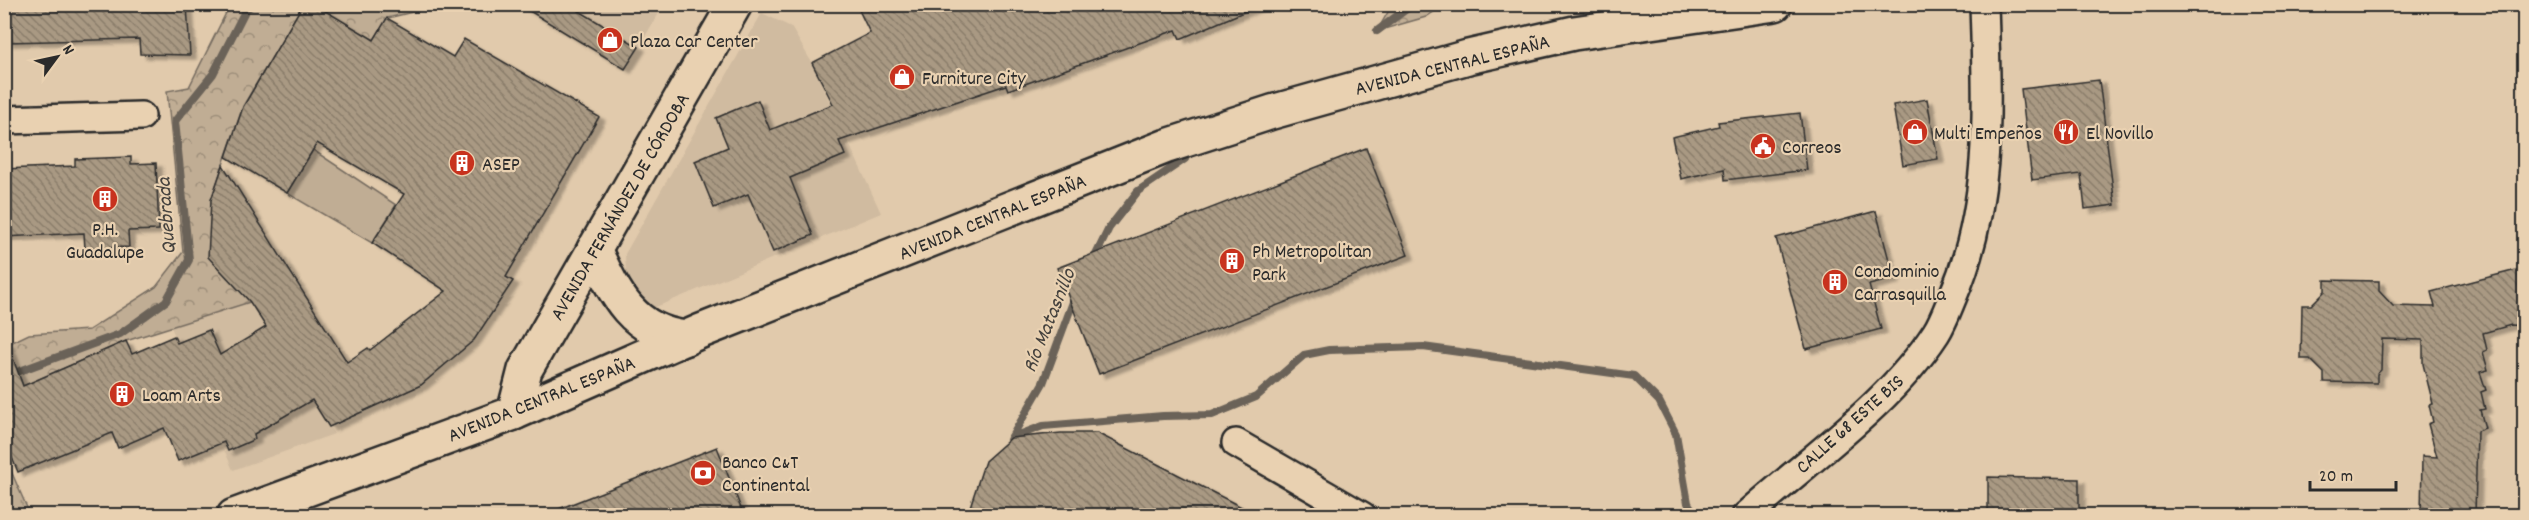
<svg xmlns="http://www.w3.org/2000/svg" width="2529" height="520" font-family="Dekko,sans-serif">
<defs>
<pattern id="forest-crowns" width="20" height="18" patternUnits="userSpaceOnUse" patternTransform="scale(1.5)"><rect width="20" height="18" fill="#c0ad94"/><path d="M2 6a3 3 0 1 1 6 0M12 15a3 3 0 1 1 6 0" fill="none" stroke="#9c8d79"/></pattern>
<pattern id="park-tufts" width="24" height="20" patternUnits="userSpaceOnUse" patternTransform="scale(1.5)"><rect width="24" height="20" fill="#c0ad94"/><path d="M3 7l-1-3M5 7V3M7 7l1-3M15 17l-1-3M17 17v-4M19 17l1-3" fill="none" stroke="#9c8d79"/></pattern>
<pattern id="building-back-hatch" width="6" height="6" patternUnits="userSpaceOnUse" patternTransform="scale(1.5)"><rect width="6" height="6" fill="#a99983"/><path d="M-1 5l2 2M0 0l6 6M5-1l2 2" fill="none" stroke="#8a7d6b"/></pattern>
<filter id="shadow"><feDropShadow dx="6" dy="4" stdDeviation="1.5" flood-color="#0004"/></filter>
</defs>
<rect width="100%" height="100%" fill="#e1caac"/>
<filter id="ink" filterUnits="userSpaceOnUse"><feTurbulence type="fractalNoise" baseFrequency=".0167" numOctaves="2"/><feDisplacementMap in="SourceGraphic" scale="12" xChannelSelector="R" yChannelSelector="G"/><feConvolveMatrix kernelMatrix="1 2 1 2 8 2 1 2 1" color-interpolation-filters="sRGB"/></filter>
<g filter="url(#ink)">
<!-- built -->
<g fill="#d0bba0">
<polygon points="518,5 664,5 625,69"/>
<polygon points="762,13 791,27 812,63 881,213 651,309 630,295 626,277 625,254"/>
<polygon points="250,302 334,434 233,470 171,327"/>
</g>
<!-- green -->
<polygon fill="#c0ad94" stroke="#766c60" stroke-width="1.5" points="313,150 396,205 372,243 287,193"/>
<!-- forest -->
<g fill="url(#forest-crowns)" stroke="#766c60" stroke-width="1.5">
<polygon points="230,5 303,5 243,106 211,200 250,302 126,341 23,386 21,380 5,387 4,346 29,334 89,330 156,287 183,252 167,91 189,87"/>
<polygon points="314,5 441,5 388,18 374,40"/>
<polygon points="1392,5 1392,4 1444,5 1426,17 1377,31"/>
</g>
<!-- park -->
<polygon fill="url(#park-tufts)" stroke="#766c60" stroke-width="1.5" points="5,457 28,510 5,512"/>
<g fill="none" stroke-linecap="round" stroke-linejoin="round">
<!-- stream -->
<g stroke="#6a6258" stroke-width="8">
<polyline points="1377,31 1413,4"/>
<polyline points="1093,261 1109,228 1138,191 1185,159"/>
<polyline points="9,375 120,334 166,301 189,260 175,121 213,74 246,9 254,4"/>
<polyline points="1011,438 1043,426 1163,416 1212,415 1256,397 1304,355 1329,350 1423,347 1634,376 1659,401 1676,434 1688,503 1696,516"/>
<polyline points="1010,440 1043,383 1076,294"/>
</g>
</g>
<!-- building -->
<g fill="url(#building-back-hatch)" stroke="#2b2b2b" stroke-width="1.5" filter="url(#shadow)">
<polygon points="6,4 187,4 190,55 140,54 139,39 7,42"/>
<polygon points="303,4 314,4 374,40 387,18 453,57 464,39 599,117 506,277 513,281 474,340 421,385 329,427 312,400 254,434 255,439 228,451 224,442 178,461 164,428 118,448 112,433 18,472 4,439 4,342 7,342 23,386 126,341 132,354 174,336 177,343 209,330 220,355 266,327 250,302 208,257 211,200 223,165 347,362 368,348 370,350 446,291 372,243 404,194 317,143 287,193 226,157 243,107"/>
<polygon points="518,4 568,4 639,47 625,69"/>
<polygon points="856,4 1180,4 1260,5 1180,39 1176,30 1008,90 1006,85 839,141 845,155 790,178 813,235 773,252 748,194 714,208 695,161 728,147 716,118 758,100 770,130 833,104 812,63 870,33"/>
<polygon points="2099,80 2115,205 2085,209 2081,174 2032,180 2021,89"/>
<polygon points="1927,99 1938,159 1903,165 1893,105"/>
<polygon points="1800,113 1807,170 1725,180 1724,169 1681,179 1672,137 1719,126 1718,122"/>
<polygon points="1366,148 1408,255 1099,374 1057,268"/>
<polygon points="131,157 131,164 156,163 159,230 128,231 129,247 85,249 84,233 4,237 4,169 75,166 75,159"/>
<polygon points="1876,211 1894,279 1869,285 1881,329 1806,349 1776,238"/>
<polygon points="2524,268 2524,326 2511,325 2483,333 2487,350 2483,352 2488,370 2480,372 2486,390 2481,392 2485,409 2480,410 2485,428 2477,431 2475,516 2421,516 2422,456 2437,457 2428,424 2433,422 2429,405 2433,404 2423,364 2423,340 2382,339 2381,370 2377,374 2377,383 2324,382 2324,373 2310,359 2301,359 2302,305 2311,305 2325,291 2325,280 2379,281 2379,291 2393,306 2435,307 2431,292"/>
<polygon points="1061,433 1097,433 1259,516 967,516 985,461 1011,438"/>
<polygon points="717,447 744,516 547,516 546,514"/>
<polygon points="1988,477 2079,479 2079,516 1988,516"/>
</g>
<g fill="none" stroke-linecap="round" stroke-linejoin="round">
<!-- minor casing -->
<g stroke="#2b2b2b" stroke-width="32">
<g id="minor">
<polyline points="4,120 141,116"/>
<polyline points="1236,443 1362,516"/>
<path d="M1746,516C1809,459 1889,405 1936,333C1943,322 1948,308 1953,296C1993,204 1987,103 1984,4"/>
</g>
</g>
<!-- secondary casing -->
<g stroke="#2b2b2b" stroke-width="38">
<g id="secondary">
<path d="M594,249C615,294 632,332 686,338"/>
<polyline points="514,413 525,370 735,4"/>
<polyline points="234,516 514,413 701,331 1167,146 1272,112 1468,57 1574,33 1775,4"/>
</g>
</g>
<!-- minor -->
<use href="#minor" stroke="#e9d1b1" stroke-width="27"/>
<!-- secondary -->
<use href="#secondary" stroke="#e9d1b1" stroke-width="33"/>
</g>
</g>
<!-- icons -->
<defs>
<g id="shop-disc" transform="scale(1.35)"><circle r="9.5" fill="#c8321e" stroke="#e9d1b1"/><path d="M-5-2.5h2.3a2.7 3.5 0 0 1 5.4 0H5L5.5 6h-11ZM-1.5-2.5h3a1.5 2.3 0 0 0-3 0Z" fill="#fff"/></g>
<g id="restaurant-disc" transform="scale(1.35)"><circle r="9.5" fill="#c8321e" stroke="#e9d1b1"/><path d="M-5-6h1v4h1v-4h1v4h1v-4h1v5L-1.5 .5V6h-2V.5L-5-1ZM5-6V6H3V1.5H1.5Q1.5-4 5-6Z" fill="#fff"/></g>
<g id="civic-disc" transform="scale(1.35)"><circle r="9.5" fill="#c8321e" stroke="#e9d1b1"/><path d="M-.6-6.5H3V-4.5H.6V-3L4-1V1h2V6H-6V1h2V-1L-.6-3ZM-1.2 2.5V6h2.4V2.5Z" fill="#fff"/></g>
<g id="building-disc" transform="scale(1.35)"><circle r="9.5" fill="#c8321e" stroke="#e9d1b1"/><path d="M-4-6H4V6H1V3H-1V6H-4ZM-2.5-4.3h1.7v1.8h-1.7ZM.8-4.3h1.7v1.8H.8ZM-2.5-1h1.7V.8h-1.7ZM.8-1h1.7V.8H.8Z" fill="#fff"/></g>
<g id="bank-disc" transform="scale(1.35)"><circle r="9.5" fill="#c8321e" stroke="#e9d1b1"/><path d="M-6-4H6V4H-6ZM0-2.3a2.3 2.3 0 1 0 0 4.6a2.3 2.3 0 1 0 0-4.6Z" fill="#fff"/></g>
</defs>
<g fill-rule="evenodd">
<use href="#shop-disc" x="610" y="40"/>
<use href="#shop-disc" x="902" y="77"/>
<use href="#shop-disc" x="1915" y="132"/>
<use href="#restaurant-disc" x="2066" y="132"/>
<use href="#civic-disc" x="1763" y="146"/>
<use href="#building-disc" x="462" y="163"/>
<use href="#building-disc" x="105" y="199"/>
<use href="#building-disc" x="1232" y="261"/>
<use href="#building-disc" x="1835" y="282"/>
<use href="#building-disc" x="122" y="394"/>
<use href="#bank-disc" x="703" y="473"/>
</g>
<g text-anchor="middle" stroke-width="4.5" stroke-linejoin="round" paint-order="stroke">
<!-- poi labels -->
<g font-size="20" fill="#2b2b2b" stroke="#e9d1b1" text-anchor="start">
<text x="630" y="47">Plaza Car Center</text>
<text x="922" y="84">Furniture City</text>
<text x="1934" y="139">Multi Empeños</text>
<text x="2086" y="139">El Novillo</text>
<text x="1782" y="153">Correos</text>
<text x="482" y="170">ASEP</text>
<text x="105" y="235" text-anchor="middle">P.H.<tspan x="105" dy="23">Guadalupe</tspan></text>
<text x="1252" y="257">Ph Metropolitan<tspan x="1252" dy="23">Park</tspan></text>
<text x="1854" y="277">Condominio<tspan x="1854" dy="23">Carrasquilla</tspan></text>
<text x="142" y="401">Loam Arts</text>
<text x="722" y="468">Banco C&amp;T<tspan x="722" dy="23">Continental</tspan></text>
</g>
<!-- street labels -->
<g font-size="20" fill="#2b2b2b" stroke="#e9d1b1">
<text transform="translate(1452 64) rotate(-14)" y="7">AVENIDA CENTRAL ESPAÑA</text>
<text transform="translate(619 206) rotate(-60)" y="7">AVENIDA FERNÁNDEZ DE CÓRDOBA</text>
<text transform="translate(992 216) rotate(-22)" y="7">AVENIDA CENTRAL ESPAÑA</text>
<text transform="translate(541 398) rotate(-22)" y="7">AVENIDA CENTRAL ESPAÑA</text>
<text transform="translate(1849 423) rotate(-42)" y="7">CALLE 68 ESTE BIS</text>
</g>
<!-- water labels -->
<g font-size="21" font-style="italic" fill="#45423e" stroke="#e9d1b1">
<text transform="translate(165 216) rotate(-94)" y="7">Quebrada</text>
<text transform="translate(1048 320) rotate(-68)" y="7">Río Matasnillo</text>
</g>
</g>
<!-- margin -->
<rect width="2529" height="520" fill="none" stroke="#e9d1b1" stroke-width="24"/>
<rect x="12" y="12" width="2505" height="496" fill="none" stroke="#2b2b2b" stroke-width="2" filter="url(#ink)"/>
<!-- north arrow -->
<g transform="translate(57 57) rotate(57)" stroke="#e9d1b1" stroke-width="4.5" paint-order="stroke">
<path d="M0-4.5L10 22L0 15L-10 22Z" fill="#2b2b2b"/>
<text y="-9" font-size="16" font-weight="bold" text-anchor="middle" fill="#2b2b2b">N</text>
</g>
<!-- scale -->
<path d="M2310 481v9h86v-9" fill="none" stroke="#2b2b2b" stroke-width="3"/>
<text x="2319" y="481" font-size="18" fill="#2b2b2b" stroke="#e9d1b1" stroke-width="4.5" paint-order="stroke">20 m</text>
</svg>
